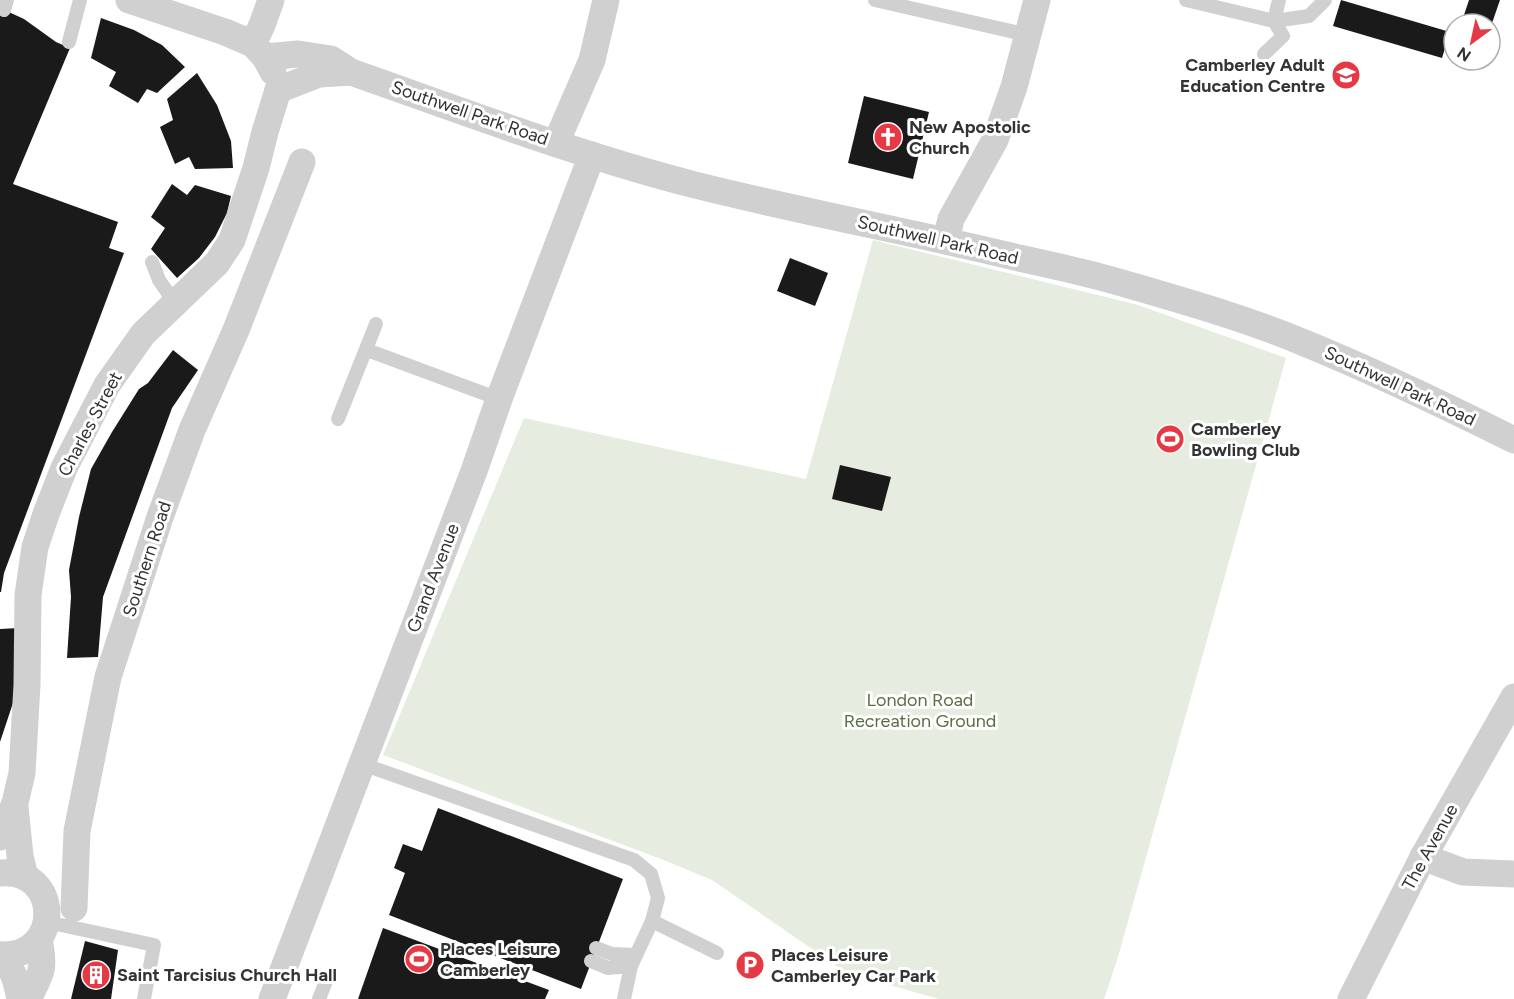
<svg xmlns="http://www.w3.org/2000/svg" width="1514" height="999" font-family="Figtree,sans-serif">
<rect width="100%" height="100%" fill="#fff"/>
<!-- green -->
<polygon fill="#e6ecdf" points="873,240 1138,305 1286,358 1118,957 1104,999 939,999 847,973 712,880 661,859 383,755 524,418 806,479"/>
<!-- building -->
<g fill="#1a1a1a">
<polygon points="1341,0 1450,32 1442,58 1333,26"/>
<polygon points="1469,0 1500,0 1490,29 1490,24 1461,24"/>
<polygon points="0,8 24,19 56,42 70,48 13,184 118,222 109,248 124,253 4,573 1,592 0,592"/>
<polygon points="101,18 134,30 162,45 185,67 157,93 147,89 138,103 109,86 116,72 91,58"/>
<polygon points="197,73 217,105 231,141 233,168 195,169 189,157 175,164 160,127 173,120 167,99"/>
<polygon points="864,96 929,112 913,179 848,163"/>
<polygon points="172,184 187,195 195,185 231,196 227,213 215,237 199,258 177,278 151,249 165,228 151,217"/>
<polygon points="790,258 828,273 815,306 777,291"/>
<polygon points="173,350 198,370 172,408 103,597 98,657 67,658 71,597 69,570 79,517 91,469 112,432 139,389 148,383"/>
<polygon points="840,465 891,477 882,511 832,499"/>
<polygon points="19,628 27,661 0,742 0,629"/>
<polygon points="438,808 623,879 581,989 389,915 405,873 394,868 403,844 422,851"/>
<polygon points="383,928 549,990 545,999 358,999"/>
<polygon points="85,941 118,950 111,999 71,999"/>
</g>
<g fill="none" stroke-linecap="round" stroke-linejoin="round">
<!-- lane -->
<g stroke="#d0d0d0" stroke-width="14">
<polyline points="875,0 1028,35"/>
<polyline points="1186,0 1274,21 1279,0"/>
<polyline points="4,10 7,0"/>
<polyline points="69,42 80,0"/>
<polyline points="1264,54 1283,36 1274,21 1309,16 1325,0"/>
<polyline points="152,262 159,280 175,303"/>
<polyline points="367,350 499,399"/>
<polyline points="338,419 376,324"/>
<polyline points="362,764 634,860 651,874 658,898 652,921 631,966 624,999"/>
<polyline points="652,921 717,953"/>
<polyline points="47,922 154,945 144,999"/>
<polyline points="596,948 612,954 636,955"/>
<polyline points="591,961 608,968 631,966"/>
<polyline points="319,999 328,976"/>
</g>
<!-- street -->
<g stroke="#d0d0d0" stroke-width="27">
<polyline points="129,0 225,32 253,44 265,57 273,72"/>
<polyline points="253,44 262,25 271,0"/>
<path d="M265,57L298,54L331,59L351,72C465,112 578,155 695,185C803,212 912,232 1019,258C1051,265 1084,272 1115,281C1177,299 1242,317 1302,342C1374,371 1444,405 1514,440"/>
<polyline points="278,90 319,74 351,72"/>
<polyline points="556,143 592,60 606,0"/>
<polyline points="946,240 951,219 995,140 1014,87 1037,0"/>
<polyline points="15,807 20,856 25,877"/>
<polyline points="0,837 15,803 22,773 27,685 28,595 35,547 46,514 64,468 107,385 143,334 217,263 232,240 256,168 265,132 278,90"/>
<polyline points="1423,857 1463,872 1514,874"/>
<path d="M0,873C61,867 64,958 0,955"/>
<polyline points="74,908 77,831 108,677 160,517 192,430 236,330 302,162"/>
<path d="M0,955C14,971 16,979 20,999"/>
<path d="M28,999C42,972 45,969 39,939"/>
<polyline points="272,999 474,471 499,399 592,155"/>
<polyline points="1351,999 1423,857 1514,697"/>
</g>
</g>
<!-- icons -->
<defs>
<g id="school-disc" transform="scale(1.5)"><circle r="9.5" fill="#e63946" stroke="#fff"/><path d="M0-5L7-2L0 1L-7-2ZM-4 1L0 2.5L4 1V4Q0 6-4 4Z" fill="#fff"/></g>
<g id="church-disc" transform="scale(1.5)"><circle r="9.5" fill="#e63946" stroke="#fff"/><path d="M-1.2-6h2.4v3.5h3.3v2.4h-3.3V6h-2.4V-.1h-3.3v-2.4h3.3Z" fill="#fff"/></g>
<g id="stadium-disc" transform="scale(1.5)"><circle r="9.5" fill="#e63946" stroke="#fff"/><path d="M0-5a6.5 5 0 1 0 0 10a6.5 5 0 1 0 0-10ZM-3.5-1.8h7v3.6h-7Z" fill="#fff"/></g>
<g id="parking-disc" transform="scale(1.5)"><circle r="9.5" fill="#e63946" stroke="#fff"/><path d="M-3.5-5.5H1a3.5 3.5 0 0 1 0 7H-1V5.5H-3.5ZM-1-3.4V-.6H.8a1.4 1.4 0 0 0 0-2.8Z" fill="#fff"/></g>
<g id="building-disc" transform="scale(1.5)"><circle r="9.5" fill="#e63946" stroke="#fff"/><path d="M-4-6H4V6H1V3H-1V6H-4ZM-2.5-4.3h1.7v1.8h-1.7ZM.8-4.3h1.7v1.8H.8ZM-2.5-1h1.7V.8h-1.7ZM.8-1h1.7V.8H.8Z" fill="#fff"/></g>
</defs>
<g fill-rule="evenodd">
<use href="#school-disc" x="1346" y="75"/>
<use href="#church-disc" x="888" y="137"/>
<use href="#stadium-disc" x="1170" y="439"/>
<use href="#stadium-disc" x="419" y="959"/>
<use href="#parking-disc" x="750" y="965"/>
<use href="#building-disc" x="96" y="975"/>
</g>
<g text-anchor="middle" stroke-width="6" stroke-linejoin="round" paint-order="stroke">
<!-- poi labels -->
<g font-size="18" font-weight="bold" fill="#333" stroke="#fff" text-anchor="start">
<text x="1325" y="71" text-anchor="end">Camberley Adult<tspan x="1325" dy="21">Education Centre</tspan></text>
<text x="909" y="133">New Apostolic<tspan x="909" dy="21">Church</tspan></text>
<text x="1191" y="435">Camberley<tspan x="1191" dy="21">Bowling Club</tspan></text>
<text x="440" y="955">Places Leisure<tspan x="440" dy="21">Camberley</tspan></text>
<text x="771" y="961">Places Leisure<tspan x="771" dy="21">Camberley Car Park</tspan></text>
<text x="117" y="981">Saint Tarcisius Church Hall</text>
</g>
<!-- street labels -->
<g font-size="18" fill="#333" stroke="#fff">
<text transform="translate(470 113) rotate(19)" y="6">Southwell Park Road</text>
<text transform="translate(938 240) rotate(13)" y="6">Southwell Park Road</text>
<text transform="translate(1400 386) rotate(25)" y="6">Southwell Park Road</text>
<text transform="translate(90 424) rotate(-62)" y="6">Charles Street</text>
<text transform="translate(147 559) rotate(-72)" y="6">Southern Road</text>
<text transform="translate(433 578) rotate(-69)" y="6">Grand Avenue</text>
<text transform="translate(1430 847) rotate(-61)" y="6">The Avenue</text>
</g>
<!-- park labels -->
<g font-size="18" fill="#56703f" stroke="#fff">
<text x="920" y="706">London Road<tspan x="920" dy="21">Recreation Ground</tspan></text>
</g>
</g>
<!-- north arrow -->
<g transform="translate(1472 42) rotate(213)"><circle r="28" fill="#ffffff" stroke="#adadad" stroke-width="1.5"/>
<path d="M0-4.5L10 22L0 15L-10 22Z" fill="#e63946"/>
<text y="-9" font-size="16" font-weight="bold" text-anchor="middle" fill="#333333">N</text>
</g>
</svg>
